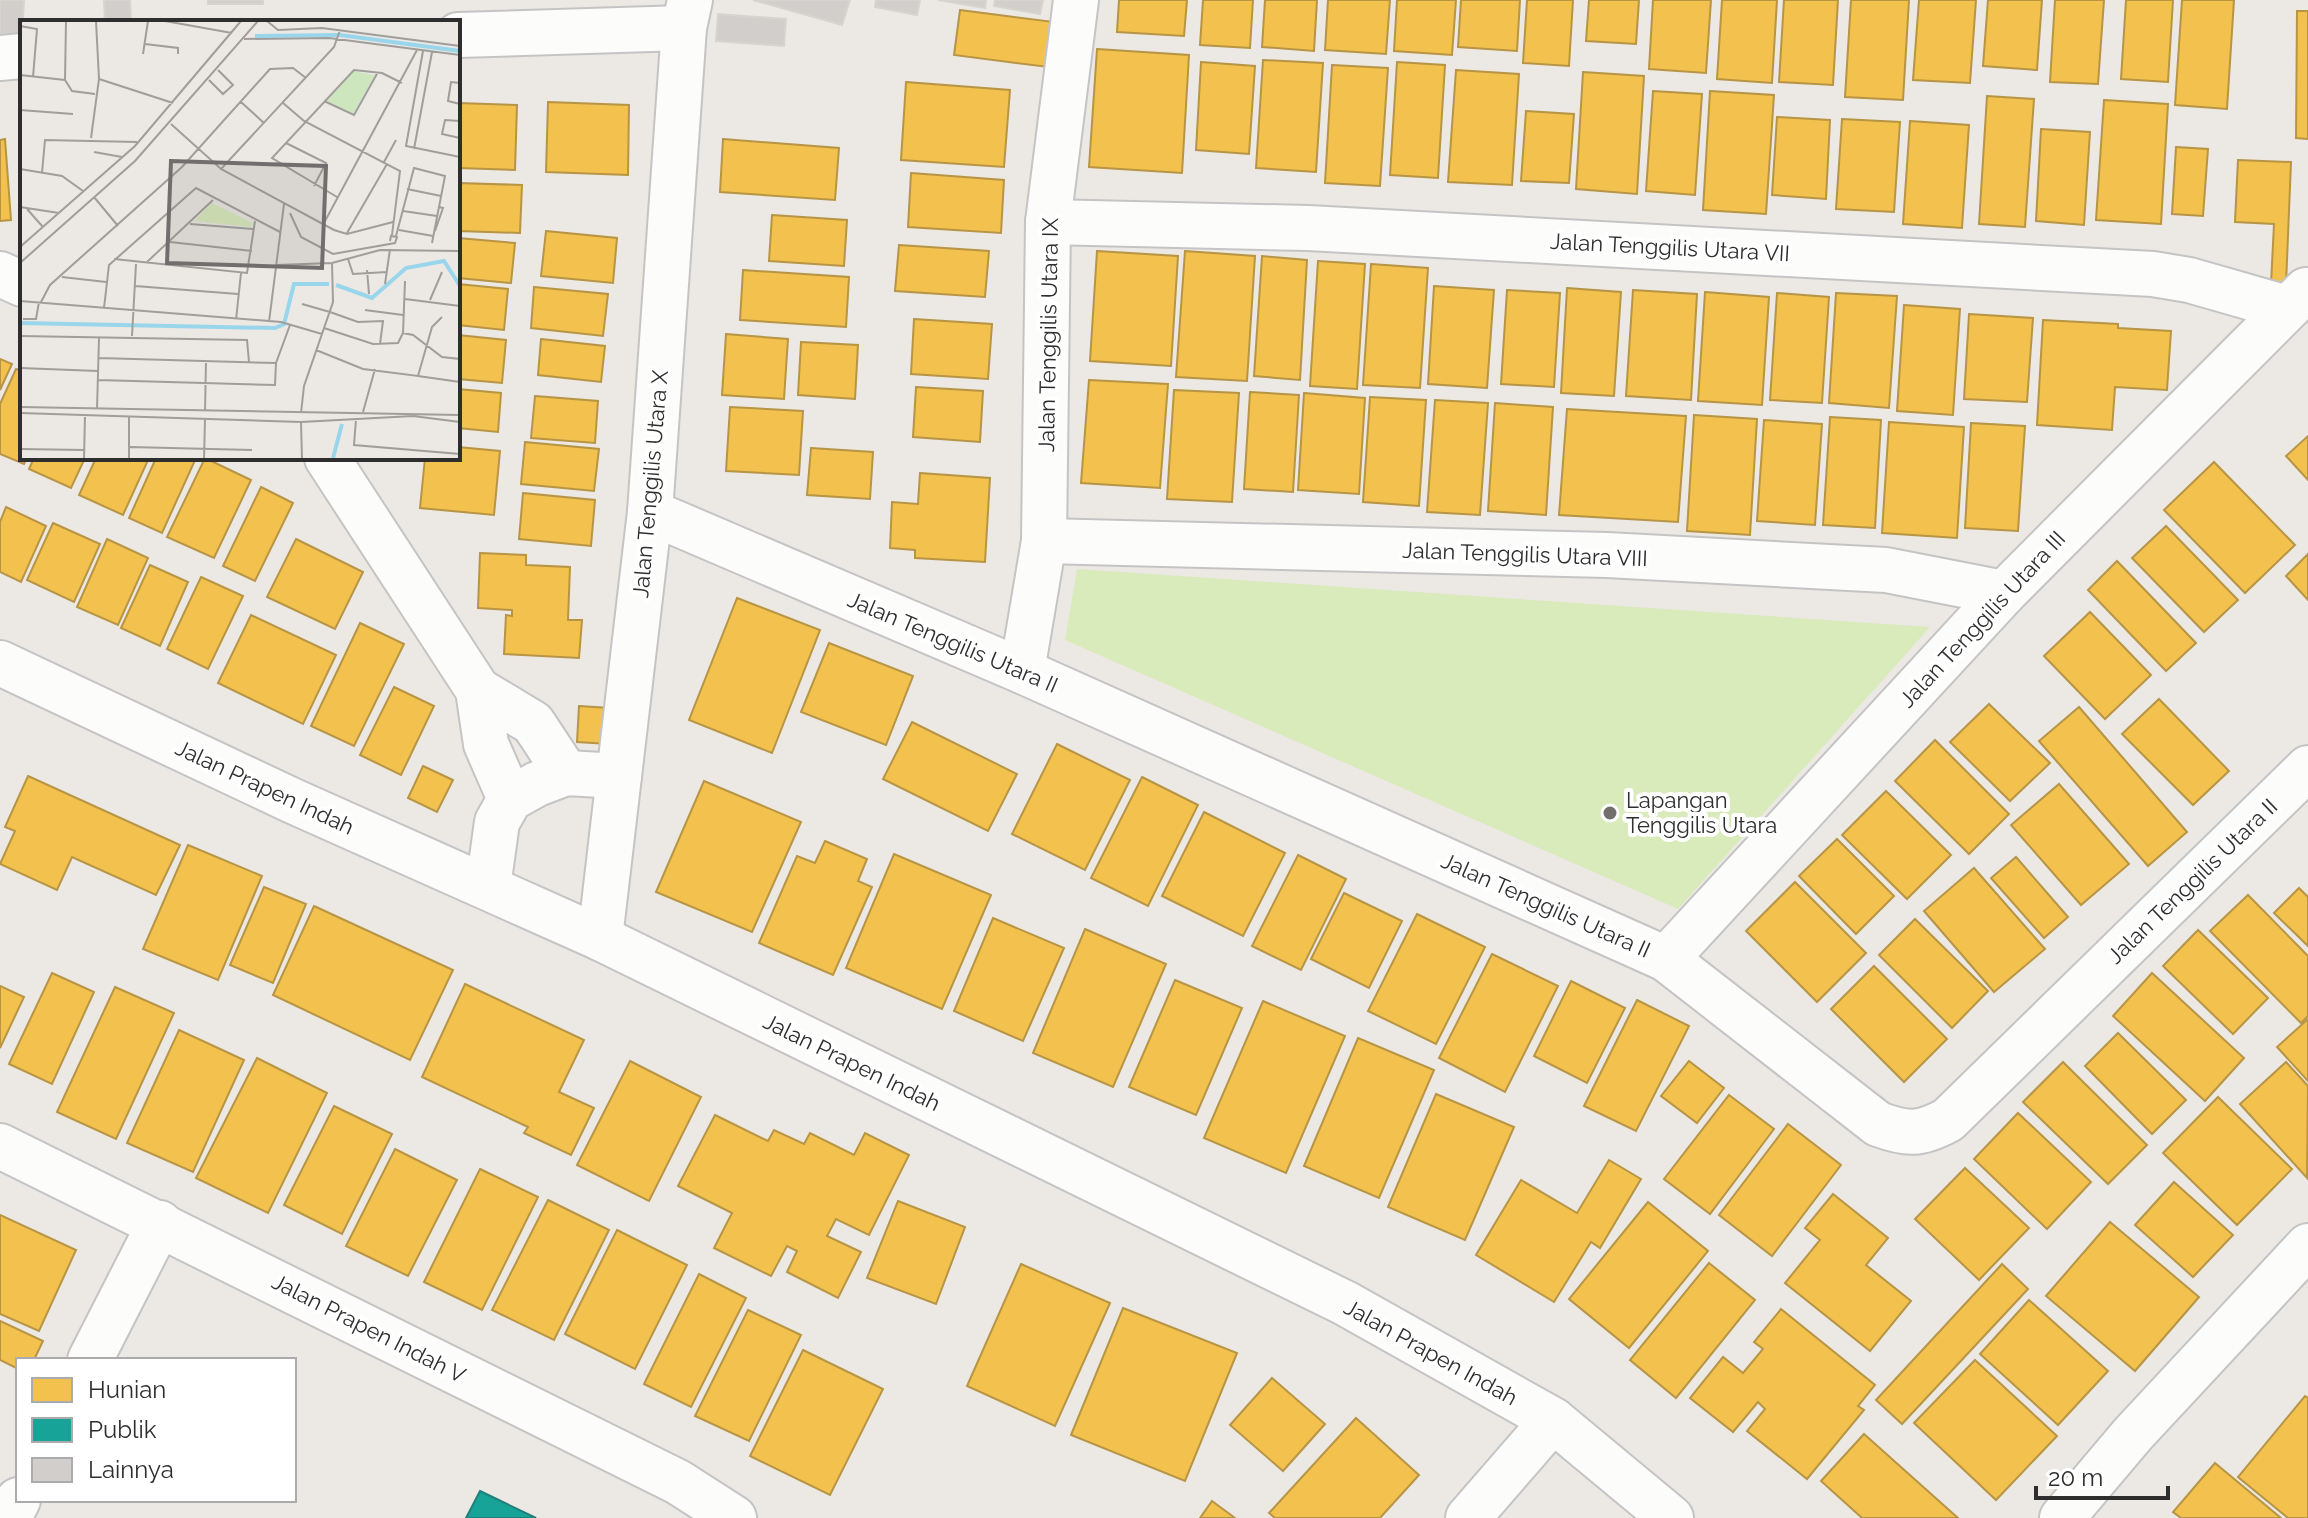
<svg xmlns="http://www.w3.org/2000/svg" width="2308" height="1518" font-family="Raleway,sans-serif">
<rect width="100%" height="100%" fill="#ece8e4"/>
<!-- pitch -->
<polygon fill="#d9eabb" points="1077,569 1930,627 1678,909 1065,640"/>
<!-- homes -->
<g fill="#f2c14e" stroke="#b79544" stroke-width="2">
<polygon points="1119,0 1187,0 1184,36 1117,32"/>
<polygon points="1203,0 1253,0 1250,48 1200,45"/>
<polygon points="1265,0 1317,0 1314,51 1262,47"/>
<polygon points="1328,0 1390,0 1386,54 1325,50"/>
<polygon points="1397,0 1456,0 1452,55 1394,51"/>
<polygon points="1461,0 1520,0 1517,51 1458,47"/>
<polygon points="1527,0 1573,0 1569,66 1523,63"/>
<polygon points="1589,0 1639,0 1636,44 1586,41"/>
<polygon points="1653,0 1711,0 1706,73 1649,69"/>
<polygon points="1722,0 1777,0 1772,83 1717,79"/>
<polygon points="1784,0 1838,0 1833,85 1779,82"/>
<polygon points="1851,0 1909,0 1903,100 1845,97"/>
<polygon points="1919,0 1976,0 1970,83 1913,80"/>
<polygon points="1988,0 2042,0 2037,70 1983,66"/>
<polygon points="2055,0 2104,0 2098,84 2050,82"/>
<polygon points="2126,0 2173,0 2168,82 2121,79"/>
<polygon points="2182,0 2234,0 2227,109 2175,105"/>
<polygon points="960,10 1054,22 1048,67 954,55"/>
<polygon points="2297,11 2308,11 2308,139 2296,138"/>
<polygon points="1097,49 1189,55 1182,173 1089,167"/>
<polygon points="1263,60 1323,63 1316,172 1256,168"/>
<polygon points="1201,62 1255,66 1249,154 1196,150"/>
<polygon points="1397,62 1445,65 1438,178 1390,175"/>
<polygon points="1332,65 1388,68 1380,186 1325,183"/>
<polygon points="1456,70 1519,74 1512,185 1448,182"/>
<polygon points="1583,72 1644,76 1637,194 1576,189"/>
<polygon points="906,82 1010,90 1004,167 901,160"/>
<polygon points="1653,91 1702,94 1695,195 1646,191"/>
<polygon points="1710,91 1774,95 1766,214 1703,210"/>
<polygon points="1987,96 2034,99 2025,227 1979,224"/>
<polygon points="2104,100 2168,104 2161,224 2096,220"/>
<polygon points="548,102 629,105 628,175 546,172"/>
<polygon points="458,103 517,105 515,170 458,168"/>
<polygon points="1526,111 1574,114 1569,183 1521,181"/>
<polygon points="1777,117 1830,120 1826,199 1772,195"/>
<polygon points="1842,119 1900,122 1894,212 1836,209"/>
<polygon points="1910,121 1969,125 1962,228 1903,224"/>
<polygon points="2041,129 2090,132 2084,225 2036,221"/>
<polygon points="5,139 11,220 0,221 0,140"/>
<polygon points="723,139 839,148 835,200 720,192"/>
<polygon points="2176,147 2208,149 2203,216 2172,214"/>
<polygon points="2238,160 2291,162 2286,285 2271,284 2274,224 2235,222"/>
<polygon points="911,173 1004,180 1001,233 908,227"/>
<polygon points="458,183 522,185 520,233 458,231"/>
<polygon points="772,215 847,220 844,266 769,261"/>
<polygon points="546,231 617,238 613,283 541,276"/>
<polygon points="458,238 515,243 511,283 458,278"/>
<polygon points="899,245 989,251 985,297 895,291"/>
<polygon points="1097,251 1178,256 1171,366 1090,361"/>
<polygon points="1185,251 1255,256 1247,381 1176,377"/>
<polygon points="1262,256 1307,260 1300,380 1254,376"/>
<polygon points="1318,261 1365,264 1357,389 1310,386"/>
<polygon points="1371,264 1428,268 1420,388 1363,385"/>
<polygon points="743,270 849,277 846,327 740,320"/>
<polygon points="458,284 508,289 504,330 458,325"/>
<polygon points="1434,286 1494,290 1487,388 1428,384"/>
<polygon points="534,287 608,294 603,336 531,328"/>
<polygon points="1567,288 1621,292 1614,396 1561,393"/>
<polygon points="1507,290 1560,293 1554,387 1501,384"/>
<polygon points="1633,290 1697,294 1691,400 1626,396"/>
<polygon points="1705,292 1769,297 1762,405 1698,401"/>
<polygon points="1777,293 1829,297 1822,403 1770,400"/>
<polygon points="1836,293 1897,296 1889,408 1829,403"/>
<polygon points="1904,305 1960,309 1953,415 1897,411"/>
<polygon points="1969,314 2033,318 2027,402 1964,399"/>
<polygon points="914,319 992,324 988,379 911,374"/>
<polygon points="2043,320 2118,324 2118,328 2171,331 2167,390 2115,387 2112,430 2037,425"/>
<polygon points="726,334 788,339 784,399 722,395"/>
<polygon points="458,335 506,340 502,383 458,379"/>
<polygon points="541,339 605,346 601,382 538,375"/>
<polygon points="801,342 858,345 855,399 798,395"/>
<polygon points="0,359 12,364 0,390"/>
<polygon points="16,369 22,371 22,458 27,458 24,464 0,454 0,404"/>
<polygon points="1089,380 1168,384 1160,488 1081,483"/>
<polygon points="916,387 983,391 980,442 913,437"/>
<polygon points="458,389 501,393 498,432 458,428"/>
<polygon points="1174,390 1239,393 1232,502 1167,499"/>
<polygon points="1250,392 1299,395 1293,492 1244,489"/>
<polygon points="1304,393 1365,398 1359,494 1298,490"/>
<polygon points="535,396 598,401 595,443 531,438"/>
<polygon points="1370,397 1426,400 1419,506 1363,502"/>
<polygon points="1435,400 1488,403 1480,515 1427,512"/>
<polygon points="1495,403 1553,407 1546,515 1488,511"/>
<polygon points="730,407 803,411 799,475 726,471"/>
<polygon points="1567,409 1686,416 1678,522 1559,515"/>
<polygon points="1694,415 1757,419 1750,535 1687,531"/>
<polygon points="1830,417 1881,420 1875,528 1823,525"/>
<polygon points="1764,420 1822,424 1815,525 1757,521"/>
<polygon points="1889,422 1964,427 1957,538 1882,533"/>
<polygon points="1971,423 2025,426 2018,531 1965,528"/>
<polygon points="2308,436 2308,480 2286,456"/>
<polygon points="525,442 599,449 594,491 521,484"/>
<polygon points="458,447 500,451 494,515 420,508 425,458 458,458"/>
<polygon points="811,448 873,452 870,499 807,495"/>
<polygon points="34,458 85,458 71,488 29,469"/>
<polygon points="96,458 149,458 123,515 79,495"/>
<polygon points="156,458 196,458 162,533 129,518"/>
<polygon points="205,458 251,480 214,558 167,537"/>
<polygon points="2214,462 2295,545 2245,593 2164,510"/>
<polygon points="920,473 990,478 985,562 915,558 915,550 890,548 892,502 918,504"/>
<polygon points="261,487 293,503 255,581 223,566"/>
<polygon points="523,493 595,500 591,546 519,539"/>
<polygon points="6,507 46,526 21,582 0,572 0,522"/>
<polygon points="53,523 100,544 74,602 27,580"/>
<polygon points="2166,526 2238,600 2204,632 2132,558"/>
<polygon points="107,539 148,558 118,625 77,607"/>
<polygon points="296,539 363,572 335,629 267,597"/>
<polygon points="480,553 526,555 526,565 570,567 568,620 582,620 579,658 504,654 506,615 512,616 512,610 478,608"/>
<polygon points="2308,554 2308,600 2286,576"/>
<polygon points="2117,561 2196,643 2166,671 2088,590"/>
<polygon points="150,565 188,582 160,646 121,628"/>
<polygon points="201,577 243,596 208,669 167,649"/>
<polygon points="737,598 820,630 772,753 689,720"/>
<polygon points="2090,612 2151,675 2105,719 2044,656"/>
<polygon points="251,615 336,655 303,724 218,683"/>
<polygon points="360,623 404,644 354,746 311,726"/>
<polygon points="829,643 913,676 886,745 801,712"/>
<polygon points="394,687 434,706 401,775 360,755"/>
<polygon points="2159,699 2229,771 2193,805 2122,734"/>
<polygon points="1989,704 2050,763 2010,801 1950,742"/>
<polygon points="579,706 610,708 608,744 577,742"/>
<polygon points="2079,707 2187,832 2148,866 2039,741"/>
<polygon points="912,722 1017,774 988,831 883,779"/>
<polygon points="1935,740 2009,814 1969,854 1895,781"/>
<polygon points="1057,744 1130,780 1085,870 1012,834"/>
<polygon points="423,766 453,780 437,812 408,798"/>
<polygon points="28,776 180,845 156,895 72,857 57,890 0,864 15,831 5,827"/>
<polygon points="1142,777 1198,805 1148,906 1091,878"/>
<polygon points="704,781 801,822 752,932 656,892"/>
<polygon points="2059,784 2129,864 2081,905 2011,825"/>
<polygon points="1886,791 1951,855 1907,899 1842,835"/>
<polygon points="1204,812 1285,853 1243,936 1162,896"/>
<polygon points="1837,839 1894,896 1856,934 1799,876"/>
<polygon points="825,841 867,859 858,881 872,887 833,975 759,943 797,856 815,863"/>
<polygon points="188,845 262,876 218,980 143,949"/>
<polygon points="894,854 991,895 942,1009 846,968"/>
<polygon points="1298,855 1346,879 1301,970 1252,946"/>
<polygon points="2016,857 2068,917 2044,938 1991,878"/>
<polygon points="1974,868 2045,949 1994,992 1924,911"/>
<polygon points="1795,882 1866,953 1817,1002 1746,931"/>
<polygon points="264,887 306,904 273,983 230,965"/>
<polygon points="2299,888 2308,897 2308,946 2274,913"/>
<polygon points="1344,893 1402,921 1369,988 1311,959"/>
<polygon points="2248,895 2308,956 2308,1016 2301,1023 2210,931"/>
<polygon points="314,906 453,970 410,1060 273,995"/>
<polygon points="1417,914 1485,947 1436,1044 1368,1011"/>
<polygon points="993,918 1064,948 1023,1041 954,1011"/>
<polygon points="1915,919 1988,991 1952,1028 1879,955"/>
<polygon points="1085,929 1166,964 1113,1087 1033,1053"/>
<polygon points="2198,930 2268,998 2233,1034 2163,966"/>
<polygon points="1492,954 1558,986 1505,1092 1439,1058"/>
<polygon points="1874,966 1947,1039 1904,1082 1831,1009"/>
<polygon points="52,973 94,992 52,1084 9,1064"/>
<polygon points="2152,973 2244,1058 2205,1101 2113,1016"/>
<polygon points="1175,980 1242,1008 1196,1115 1129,1087"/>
<polygon points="1571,981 1625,1008 1587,1083 1534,1056"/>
<polygon points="465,984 584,1040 559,1092 594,1108 571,1155 524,1133 528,1127 422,1077"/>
<polygon points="0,986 24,997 0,1048"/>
<polygon points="115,987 174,1013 116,1139 57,1112"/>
<polygon points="1637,1000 1689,1026 1636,1131 1584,1106"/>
<polygon points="1263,1001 1345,1036 1286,1173 1204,1138"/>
<polygon points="2308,1019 2308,1081 2277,1047"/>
<polygon points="179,1030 244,1060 193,1172 127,1143"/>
<polygon points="2118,1033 2186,1100 2152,1134 2085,1066"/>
<polygon points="1358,1038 1434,1070 1379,1198 1304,1166"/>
<polygon points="257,1058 327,1093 268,1213 196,1178"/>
<polygon points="630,1061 701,1097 649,1201 577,1165"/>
<polygon points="1689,1061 1724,1088 1697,1123 1661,1096"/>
<polygon points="2063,1062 2147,1145 2108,1184 2023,1102"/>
<polygon points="2286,1062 2308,1086 2307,1178 2240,1104"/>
<polygon points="1436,1094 1514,1127 1465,1240 1388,1207"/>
<polygon points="1729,1095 1774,1129 1710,1214 1664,1179"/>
<polygon points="2218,1097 2292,1169 2237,1225 2163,1153"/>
<polygon points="334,1106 392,1134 342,1234 284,1205"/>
<polygon points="2018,1113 2091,1182 2047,1229 1974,1159"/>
<polygon points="715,1115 768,1141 774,1130 804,1144 810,1133 854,1155 865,1133 909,1155 869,1235 836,1219 827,1236 861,1252 838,1298 787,1272 797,1251 787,1246 771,1276 714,1248 732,1213 678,1186"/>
<polygon points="1788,1124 1841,1165 1772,1256 1719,1215"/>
<polygon points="395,1149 457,1180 408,1276 346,1246"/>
<polygon points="1609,1160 1641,1179 1600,1248 1591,1242 1554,1302 1476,1255 1521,1180 1577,1213"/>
<polygon points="1965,1168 2029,1228 1979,1280 1915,1219"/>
<polygon points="480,1169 538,1197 482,1310 424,1282"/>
<polygon points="2174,1182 2233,1235 2193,1277 2135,1225"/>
<polygon points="1833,1194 1888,1238 1866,1265 1911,1301 1870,1351 1785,1283 1820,1240 1805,1228"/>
<polygon points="548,1200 609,1230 554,1340 492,1310"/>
<polygon points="898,1201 965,1227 936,1304 867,1278"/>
<polygon points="1648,1202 1708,1251 1629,1348 1569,1299"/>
<polygon points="0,1215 76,1250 39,1331 0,1314"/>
<polygon points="2110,1222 2199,1297 2135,1371 2046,1296"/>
<polygon points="617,1230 687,1265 635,1369 565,1334"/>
<polygon points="1709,1263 1755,1300 1676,1398 1630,1360"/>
<polygon points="1021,1264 1110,1303 1055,1426 967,1386"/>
<polygon points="2002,1264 2028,1289 1902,1424 1876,1400"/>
<polygon points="699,1274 746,1298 691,1407 644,1384"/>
<polygon points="2029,1300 2108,1371 2058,1425 1980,1354"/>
<polygon points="1123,1308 1237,1353 1185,1481 1071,1435"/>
<polygon points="1781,1309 1875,1385 1858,1406 1864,1410 1807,1479 1747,1431 1765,1409 1758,1402 1733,1432 1690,1398 1723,1357 1743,1373 1763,1349 1754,1342"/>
<polygon points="748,1310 801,1335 749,1441 695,1416"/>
<polygon points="0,1321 43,1341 34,1360 18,1360 18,1369 0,1360"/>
<polygon points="803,1350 883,1389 830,1495 750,1456"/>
<polygon points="1975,1360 2057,1436 1996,1500 1914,1423"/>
<polygon points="1272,1378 1325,1424 1283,1471 1230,1425"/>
<polygon points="2305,1396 2308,1398 2308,1518 2288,1518 2238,1477"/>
<polygon points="1356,1418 1419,1475 1380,1518 1275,1518 1269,1513"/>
<polygon points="1864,1434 1958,1518 1862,1518 1821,1481"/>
<polygon points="2215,1463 2281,1518 2181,1518 2173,1512"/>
<polygon points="1212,1501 1235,1518 1200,1518"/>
</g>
<!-- public -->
<polygon fill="#17a398" stroke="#1e8078" stroke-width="2" points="480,1491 536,1518 466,1518"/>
<!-- building -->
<g fill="#d1cecb" stroke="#d7d4d0" stroke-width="2">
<polygon points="0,0 24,0 22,40 0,41"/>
<polygon points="104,0 130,0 131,22 105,22"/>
<rect x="208" y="0" width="55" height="4"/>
<polygon points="753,0 850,0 842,25"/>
<polygon points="876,0 920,0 917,15 875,7"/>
<polygon points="938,0 986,0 985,8"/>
<polygon points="995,0 1043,0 1040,14 994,6"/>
<polygon points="718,14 786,19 784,46 716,41"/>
</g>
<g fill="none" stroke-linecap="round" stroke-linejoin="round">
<!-- street casing -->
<g stroke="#c5c4c5" stroke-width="48">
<g id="street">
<polyline points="458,35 684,28"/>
<polyline points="0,58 22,56"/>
<polyline points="1048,222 1308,228 2153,274 2189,280 2287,308"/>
<polyline points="0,274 22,284"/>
<polyline points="327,458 478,690 486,744 510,799"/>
<path d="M650,512L1022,671L1666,959L1878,1124C1908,1135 1920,1135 1948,1120L2308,768"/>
<polyline points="1044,541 1607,555 1886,570 2004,593"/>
<polyline points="0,663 293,801 600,938 1345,1303 1553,1420 1671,1518"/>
<polyline points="1022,671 1044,541 1048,222 1076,0"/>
<polyline points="478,690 533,723 566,773"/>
<polyline points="488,887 497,822 510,799 537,784 566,773 619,776"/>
<polyline points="600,938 650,512 684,28 690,0"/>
<polyline points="1666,959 2004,593 2306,290"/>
<polyline points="0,1146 678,1482 734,1518"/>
<polyline points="90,1360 160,1223"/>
<polyline points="9,1518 18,1500"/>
<polyline points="1468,1518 1553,1420"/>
<polyline points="2062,1518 2133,1434 2308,1246"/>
</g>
</g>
<!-- street -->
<use href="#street" stroke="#fcfcfb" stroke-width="44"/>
</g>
<!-- markers -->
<circle fill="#706f6e" stroke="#fff" stroke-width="3" cx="1610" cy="813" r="8"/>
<g text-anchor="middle" stroke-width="8" stroke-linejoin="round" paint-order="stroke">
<!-- street labels -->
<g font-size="22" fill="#2e2e2e" stroke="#fff">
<text transform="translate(1670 247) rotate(3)" y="8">Jalan Tenggilis Utara VII</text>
<text transform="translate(1048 335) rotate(-89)" y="8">Jalan Tenggilis Utara IX</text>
<text transform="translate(650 484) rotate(-85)" y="8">Jalan Tenggilis Utara X</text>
<text transform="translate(1525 554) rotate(2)" y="8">Jalan Tenggilis Utara VIII</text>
<text transform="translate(1982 619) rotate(-47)" y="8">Jalan Tenggilis Utara III</text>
<text transform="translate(953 642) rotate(23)" y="8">Jalan Tenggilis Utara II</text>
<text transform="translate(265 787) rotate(25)" y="8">Jalan Prapen Indah</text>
<text transform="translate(2192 881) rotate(-44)" y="8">Jalan Tenggilis Utara II</text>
<text transform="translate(1546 905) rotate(24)" y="8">Jalan Tenggilis Utara II</text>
<text transform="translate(852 1062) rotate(26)" y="8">Jalan Prapen Indah</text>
<text transform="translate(369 1328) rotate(27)" y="8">Jalan Prapen Indah V</text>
<text transform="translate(1431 1352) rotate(29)" y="8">Jalan Prapen Indah</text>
</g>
<!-- poi labels -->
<g font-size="22" fill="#2e2e2e" stroke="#fff" text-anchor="start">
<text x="1626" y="808">Lapangan<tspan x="1626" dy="25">Tenggilis Utara</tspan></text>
</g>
</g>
<!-- overview -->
<g transform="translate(20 20)">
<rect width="440" height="440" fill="#ece8e4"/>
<path d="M333,51L355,55L333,94L307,81Z" fill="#cee6be"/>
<path d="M192,183L232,203L231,207L174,201Z" fill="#d9eabb"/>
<path fill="none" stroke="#99d6ec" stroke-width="4" d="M235,16L320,15L440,31M316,265L352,278L386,248L424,241L440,266M0,303L255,308L264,304L274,264H309M313,438L322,404"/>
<path fill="none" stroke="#a09e9b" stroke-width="2" d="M46,1L45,60L52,71L75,74M145,1L212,13M247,1L258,10L302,8L440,26M0,6L17,9L13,57M224,19L309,18L440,35M125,24L158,28V34M403,31L386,126L440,137M123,34L128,1M0,55L45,60M79,59L153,83M189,60L203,74L213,65L198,50M440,63L431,62L428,81L440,84M304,81L334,95L358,52M221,82L244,103M263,83L284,101L380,151L372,215M0,90L53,94M440,101L425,100L422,114L440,118M151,104L201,149L314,210L327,214L373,202M71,118L79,59L76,1M266,123L306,143L294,166M394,129L412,32M74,132L102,137M364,142L376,120M0,149L42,156L63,171M201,149L314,27L320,10M22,153L25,120L117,122M387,169L421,176M74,177L98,206M317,177L252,138L334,50L362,53L382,63M0,187L39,193M7,189L23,207M383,191L417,196M270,193L281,217L313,234L375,223L377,217L371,216L370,221M304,203L397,30M170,204L233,209M379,210L413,216M415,211L423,188L419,187M327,213L367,144M376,216L394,148L425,156L412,223M150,222L232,231M0,227L115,126L221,1M94,239L227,253L235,201M328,239L333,254L367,252M127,242L193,180M0,243L115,141L238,1M256,245L312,243L360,230L440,231M347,250L349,274M42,257L86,262M365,264L370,229M115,266L218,274M385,279L440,286M410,280L422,252M0,281L261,302L302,314M21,282L30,265L162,147L250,49L273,48L286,58M282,284L310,292M84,288L89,245L176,168L260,212M345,290L383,295M310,292L338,302L363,301L360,324M3,299H16L19,282M216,300L221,253M249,302L264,184M304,308L353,324L378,323L383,313L393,315L422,337L440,339M383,313L385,261M0,316L227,320L229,342M112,316L116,244M296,330L343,349L398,356L412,307L422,297M79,338L256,343M0,348L78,351M398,356L440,362M78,360L255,365L256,343L270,305M0,387L440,395M77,389L79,318M185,392L186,341M343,392L355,349M0,393L281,402L393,396L440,402M281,393L284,366L313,282L312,243M109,397V439M336,399L334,425L440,434M281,402L282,439M110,427L232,430M0,429L64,430M64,439L65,395M184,439L185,399"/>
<path fill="#706f6e" fill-opacity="0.15" stroke="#706f6e" stroke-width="4" d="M151,141L306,146L302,248L147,243Z"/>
<rect width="440" height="440" fill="none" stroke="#2e2e2e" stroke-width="4"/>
</g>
<!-- legend -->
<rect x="16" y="1358" width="280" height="144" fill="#ffffff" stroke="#ababab" stroke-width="2"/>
<rect x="32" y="1378" width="40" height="24" fill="#f2c14e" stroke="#ababab" stroke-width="2"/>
<text x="88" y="1398" font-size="24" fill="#2e2e2e">Hunian</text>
<rect x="32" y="1418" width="40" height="24" fill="#17a398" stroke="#ababab" stroke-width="2"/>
<text x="88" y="1438" font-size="24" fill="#2e2e2e">Publik</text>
<rect x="32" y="1458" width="40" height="24" fill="#d1cecb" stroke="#ababab" stroke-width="2"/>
<text x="88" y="1478" font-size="24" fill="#2e2e2e">Lainnya</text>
<!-- scale -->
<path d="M2036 1486v12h132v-12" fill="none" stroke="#2e2e2e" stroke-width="4"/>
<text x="2048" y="1486" font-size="24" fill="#2e2e2e" stroke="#ffffff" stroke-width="6" paint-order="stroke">20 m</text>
</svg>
